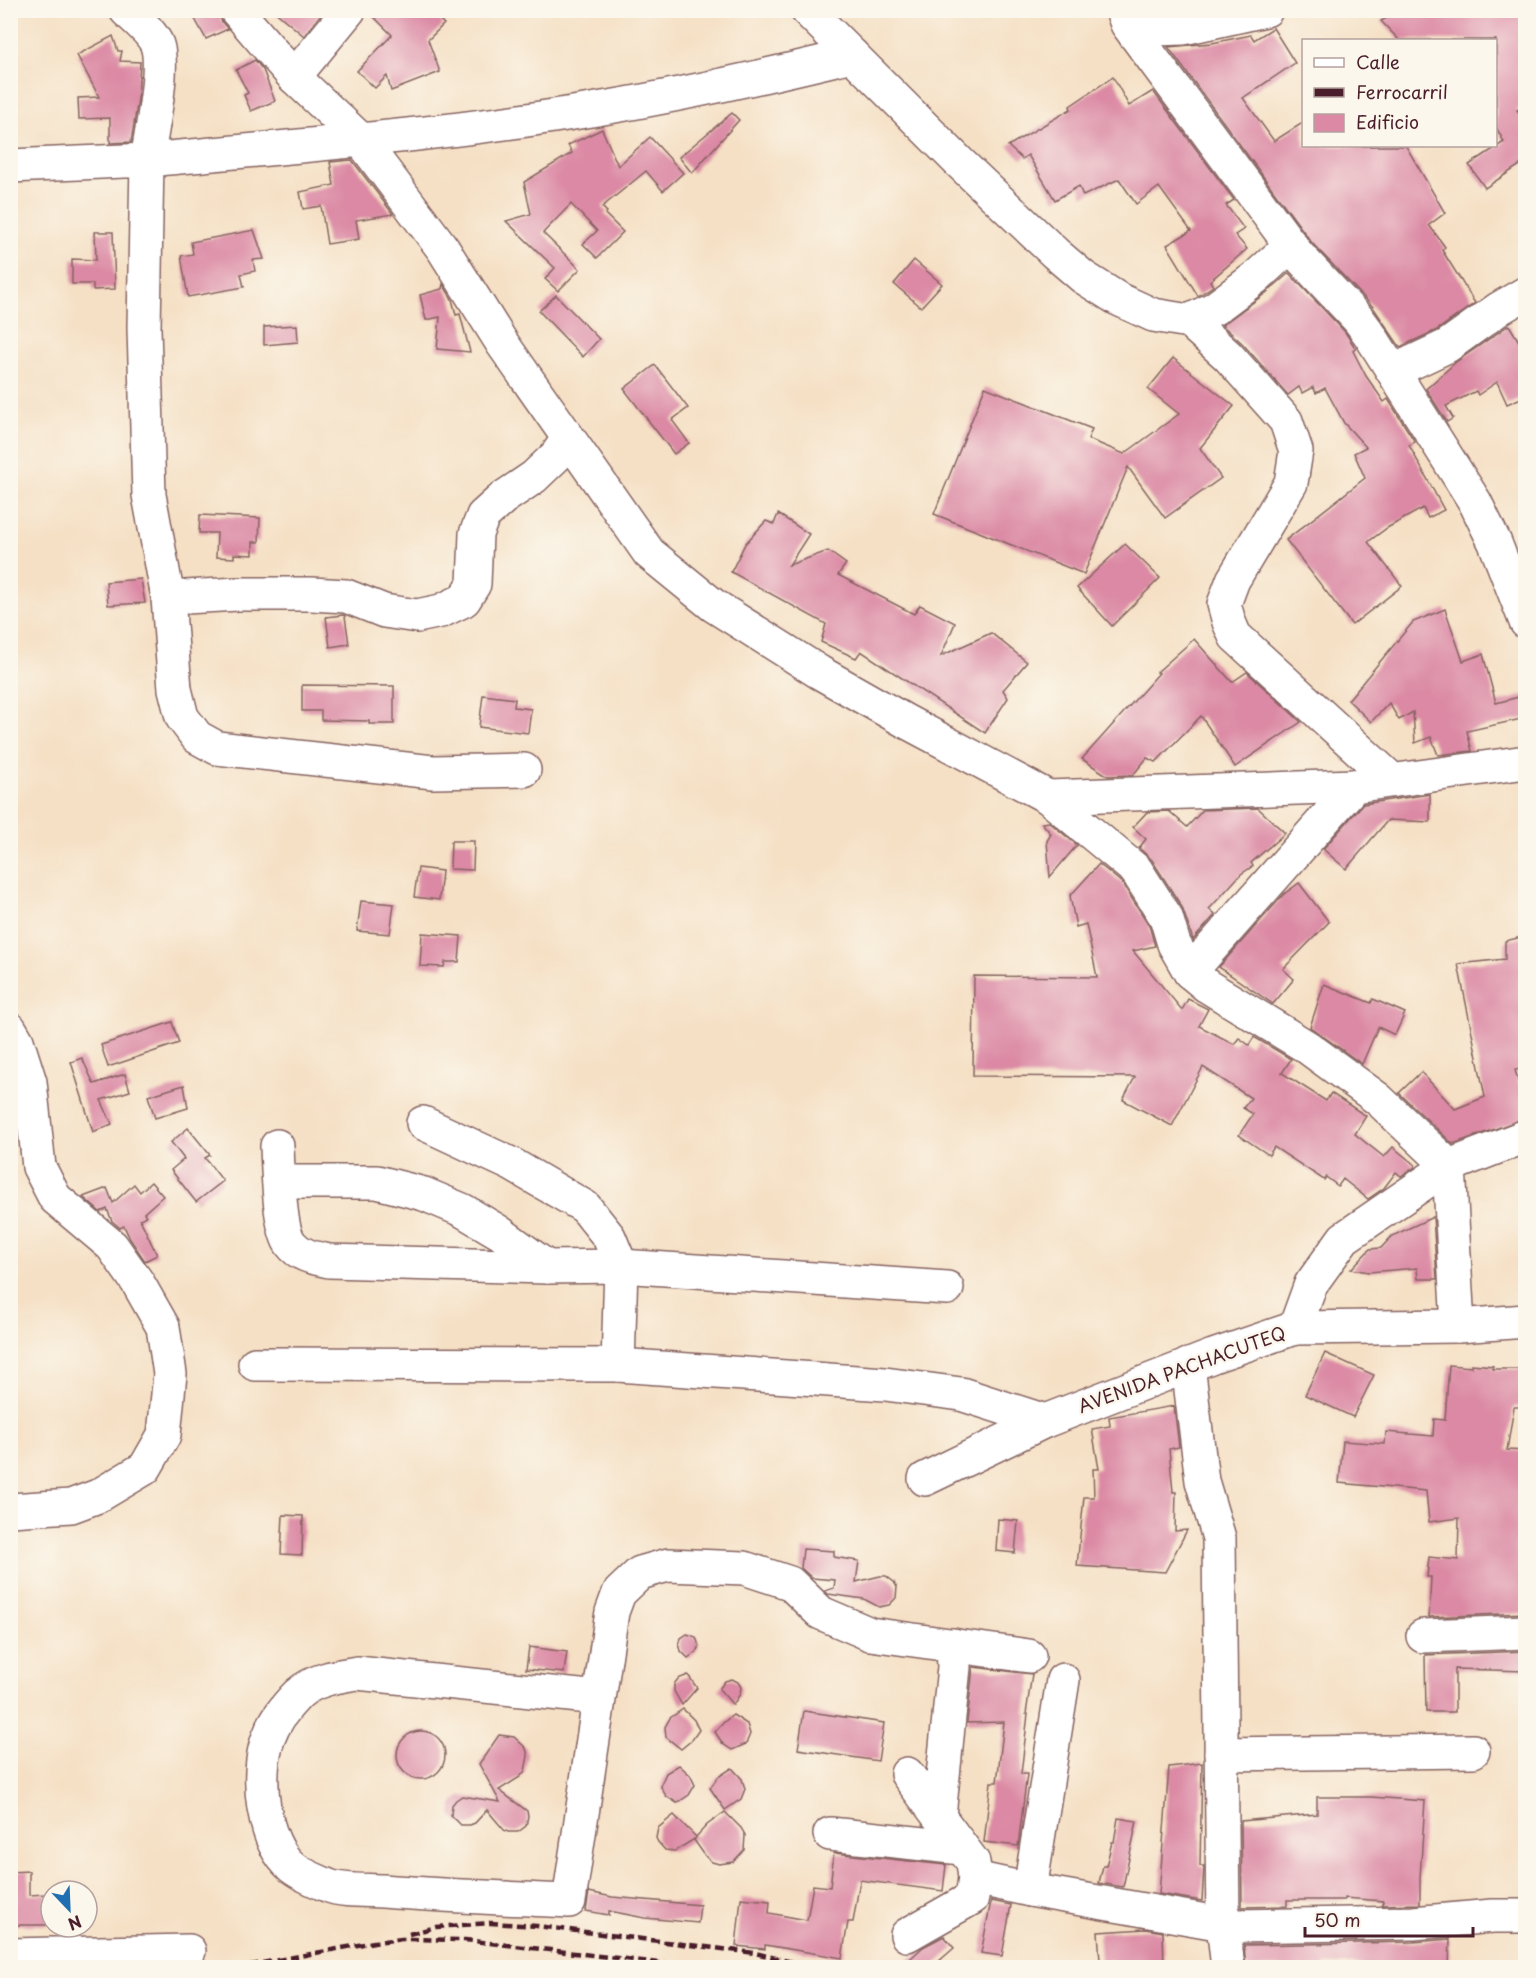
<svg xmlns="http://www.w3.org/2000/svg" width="1536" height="1978" font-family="'Playpen Sans',sans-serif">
<rect width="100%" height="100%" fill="#fbf7ec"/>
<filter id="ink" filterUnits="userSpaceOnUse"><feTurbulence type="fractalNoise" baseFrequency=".0167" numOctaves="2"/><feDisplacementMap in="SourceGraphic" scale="12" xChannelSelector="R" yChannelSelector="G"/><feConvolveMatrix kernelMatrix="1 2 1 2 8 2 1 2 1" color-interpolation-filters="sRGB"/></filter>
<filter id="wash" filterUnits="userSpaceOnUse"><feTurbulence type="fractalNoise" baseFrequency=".008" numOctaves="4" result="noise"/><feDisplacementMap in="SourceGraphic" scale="24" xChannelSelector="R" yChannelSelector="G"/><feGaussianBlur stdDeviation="1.35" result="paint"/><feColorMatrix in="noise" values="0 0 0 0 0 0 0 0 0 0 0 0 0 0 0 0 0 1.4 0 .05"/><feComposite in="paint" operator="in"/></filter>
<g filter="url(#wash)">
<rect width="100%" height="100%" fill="#f5e0c5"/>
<g id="blocks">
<!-- building -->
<g fill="#db89a4">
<polygon points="190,10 218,10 222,22 228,29 206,39"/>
<polygon points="273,10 324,10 304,36"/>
<polygon points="367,10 430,10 444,24 428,40 440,72 391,91 387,76 375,88 357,71 392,35"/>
<polygon points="1402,10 1526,10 1526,105 1517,110 1526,125 1526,161 1485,188 1469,165 1504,142 1496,127 1496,40 1399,40 1381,21"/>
<polygon points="1273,28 1295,63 1243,98 1274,141 1304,122 1304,146 1406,146 1445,213 1429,225 1445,247 1442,250 1475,303 1437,330 1400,347 1373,307 1312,243 1168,47 1212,43 1251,35 1254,40"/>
<polygon points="113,36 118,51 122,51 120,61 140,62 138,99 131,142 110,143 110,118 79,119 78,98 99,97 77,55"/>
<polygon points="255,60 263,70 275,101 251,111 244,95 248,93 236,70"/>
<polygon points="1113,77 1129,106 1153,91 1234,200 1226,205 1244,229 1235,235 1247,249 1210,281 1213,286 1198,296 1167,245 1191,231 1159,187 1136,204 1119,179 1083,196 1079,186 1055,200 1028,155 1022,159 1008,146 1071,109 1070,106"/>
<polygon points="732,113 739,120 692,173 679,157"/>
<polygon points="602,129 618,166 650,137 683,173 663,191 646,171 602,207 607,212 605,214 623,232 597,258 583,244 597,231 571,204 543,233 580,269 558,291 545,279 555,268 506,221 531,214 524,182 572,153 568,145"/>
<polygon points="352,160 393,214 356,220 359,239 327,244 321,206 303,209 300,192 334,185 330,162"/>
<polygon points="254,230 264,259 253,260 255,271 241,274 244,287 188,297 181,256 193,254 191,242"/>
<polygon points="95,232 113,232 115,289 93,290 93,284 72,284 72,259 96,260"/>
<polygon points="914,260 942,284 921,307 894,284"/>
<polygon points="1289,273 1345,332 1354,346 1356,348 1353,351 1366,376 1384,402 1388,399 1415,442 1409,445 1444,510 1428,518 1423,508 1387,528 1368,542 1402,586 1352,625 1286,540 1365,478 1354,453 1366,447 1344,423 1325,388 1316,393 1313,387 1302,393 1299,387 1288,395 1242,343 1222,325 1266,293"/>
<polygon points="443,284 452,299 456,315 460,314 470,352 437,349 440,317 426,320 420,295 442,289"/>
<polygon points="556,295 599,339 583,357 539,311"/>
<polygon points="297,325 298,342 264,345 264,327"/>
<polygon points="1509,325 1526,353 1526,396 1507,404 1497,382 1478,395 1476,391 1446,406 1453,418 1447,422 1426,389 1456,362"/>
<polygon points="1173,358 1234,406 1200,448 1221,478 1165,518 1128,467 1084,574 934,514 985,387 1092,429 1088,439 1124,454 1179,414 1148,389"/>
<polygon points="655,365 688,408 672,420 689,443 674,454 624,389"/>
<polygon points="778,514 809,534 789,565 828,551 846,564 838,575 914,614 920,605 955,623 941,656 991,633 1027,662 1003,690 1008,698 985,733 861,651 856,658 821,642 826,624 731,572 745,544 766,521 774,524"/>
<polygon points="200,515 260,518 259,542 253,542 253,555 234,554 234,558 216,557 217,533 199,533"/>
<polygon points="1125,544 1160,578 1112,626 1077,588"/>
<polygon points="141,579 145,603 108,605 106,582"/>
<polygon points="1445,609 1463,661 1483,654 1496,703 1526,695 1526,718 1467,731 1472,751 1438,755 1431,737 1415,743 1413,712 1399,720 1389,703 1371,722 1348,700 1413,622"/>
<polygon points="343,615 345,616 349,644 330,647 326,617"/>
<polygon points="1194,639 1232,682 1247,672 1301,722 1235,767 1201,716 1156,762 1147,758 1133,775 1108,776 1082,759 1159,673 1157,672"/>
<polygon points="302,685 394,686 394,724 369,724 369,721 321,720 321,711 302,711"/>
<polygon points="483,695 515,699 514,707 531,709 528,733 479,727"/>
<polygon points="1430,794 1430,822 1388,820 1346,869 1323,849 1363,804"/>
<polygon points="1258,808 1285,833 1251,863 1253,866 1241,874 1212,906 1209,909 1215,915 1193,940 1182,907 1152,860 1139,848 1146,839 1133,827 1147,812 1169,811 1187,827 1203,810"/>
<polygon points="1049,822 1077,845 1050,877 1047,841 1051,834 1042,823"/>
<polygon points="451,841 474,841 473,870 450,869"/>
<polygon points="1099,864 1122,883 1149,925 1155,946 1133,951 1182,1010 1188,999 1208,1009 1199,1026 1234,1044 1239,1038 1249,1045 1254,1037 1291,1059 1282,1073 1326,1101 1331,1093 1366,1116 1355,1134 1384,1157 1393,1147 1415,1165 1414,1168 1401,1176 1396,1172 1384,1188 1368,1199 1343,1179 1338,1186 1326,1177 1324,1180 1274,1147 1269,1155 1239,1135 1253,1114 1243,1108 1251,1098 1203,1067 1172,1126 1123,1100 1135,1077 973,1076 974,976 1097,977 1086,924 1076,927 1070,896"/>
<polygon points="418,868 442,871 439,900 414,897"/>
<polygon points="1299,883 1329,922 1283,969 1294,979 1273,1004 1219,967 1284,894"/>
<polygon points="361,901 394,904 390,934 357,931"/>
<polygon points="422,933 461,936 459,962 445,962 444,967 420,966"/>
<polygon points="1526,936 1526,1068 1515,1070 1526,1107 1526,1118 1453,1144 1399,1093 1421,1072 1455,1109 1485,1097 1458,964 1505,959 1505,941"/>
<polygon points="1324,984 1371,1003 1373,999 1405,1013 1395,1035 1378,1027 1362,1064 1310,1027"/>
<polygon points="172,1022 179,1043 108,1067 101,1045"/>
<polygon points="82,1058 94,1084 125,1074 130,1091 101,1100 112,1124 93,1132 71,1062"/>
<polygon points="184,1085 188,1108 155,1118 148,1096"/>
<polygon points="188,1128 210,1155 205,1158 223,1181 196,1202 171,1170 184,1159 171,1142"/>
<polygon points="151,1182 163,1196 144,1213 146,1216 140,1219 157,1255 145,1261 130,1239 124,1226 120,1228 112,1221 107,1209 100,1212 83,1197 107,1188 113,1203 134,1184 140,1192"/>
<polygon points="1433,1217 1437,1279 1418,1279 1417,1268 1369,1272 1351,1269 1370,1249 1381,1248 1392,1236"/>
<polygon points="1325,1353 1374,1375 1353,1417 1305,1395"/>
<polygon points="1471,1364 1493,1366 1492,1369 1526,1369 1526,1407 1514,1407 1507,1450 1526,1451 1526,1485 1523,1484 1519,1528 1526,1529 1526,1613 1429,1617 1431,1577 1427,1577 1429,1557 1458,1560 1459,1518 1429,1522 1426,1491 1339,1483 1343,1441 1385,1444 1386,1432 1433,1436 1434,1419 1445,1420 1449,1365 1471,1367"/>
<polygon points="1174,1406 1179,1447 1169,1449 1173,1492 1176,1492 1175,1531 1187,1530 1165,1572 1077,1566 1084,1497 1094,1497 1093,1469 1099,1469 1092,1429 1110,1426 1109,1417"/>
<polygon points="283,1515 303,1516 302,1555 281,1554"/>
<polygon points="998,1519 1018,1521 1015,1553 996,1551"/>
<polygon points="803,1549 834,1551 834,1557 859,1561 856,1582 880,1576 886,1576 894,1582 897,1587 896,1598 889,1605 879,1607 864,1599 828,1594 825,1591 834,1588 835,1580 812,1578 801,1568"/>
<polygon points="687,1634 696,1637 699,1646 696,1652 688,1658 681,1651 679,1644 681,1638"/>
<polygon points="529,1647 567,1652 564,1673 526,1669"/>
<polygon points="1526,1651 1526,1671 1455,1669 1455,1712 1426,1712 1425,1655"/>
<polygon points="973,1667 1032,1674 1026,1714 1028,1714 1021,1774 1027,1774 1018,1846 984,1842 991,1782 997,1782 1004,1722 967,1723"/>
<polygon points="688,1675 697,1688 682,1705 674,1691 674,1684 678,1679"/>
<polygon points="732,1679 738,1682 741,1687 740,1694 733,1705 719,1689 725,1681"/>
<polygon points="683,1709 694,1720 699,1730 692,1740 681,1749 666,1737 665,1727 670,1718"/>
<polygon points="804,1711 884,1723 878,1761 798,1749"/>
<polygon points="733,1715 747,1724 750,1734 746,1744 732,1750 723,1744 715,1732 724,1722"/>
<circle cx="421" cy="1755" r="24"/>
<polygon points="499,1735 514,1737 526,1748 528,1756 525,1771 520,1777 499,1790 527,1811 528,1816 526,1826 518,1832 508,1832 504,1830 487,1810 475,1823 470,1825 461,1825 451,1815 452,1805 456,1800 462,1796 500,1802 479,1764"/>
<polygon points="1202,1763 1200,1866 1204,1866 1202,1901 1159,1894 1169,1767"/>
<polygon points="679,1765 690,1775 695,1785 689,1795 677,1803 666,1796 661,1787 662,1782 666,1773"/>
<polygon points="732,1768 742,1779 745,1789 741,1799 725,1810 710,1788 718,1777"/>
<polygon points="1317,1797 1371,1797 1425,1801 1420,1878 1420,1904 1382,1905 1383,1901 1344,1898 1344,1900 1287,1900 1287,1906 1242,1907 1241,1821 1317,1814"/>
<polygon points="725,1812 741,1828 745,1835 744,1850 733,1862 719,1864 712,1862 706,1857 694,1840 696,1838 675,1851 665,1850 658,1842 656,1838 658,1828 674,1815 696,1837 707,1825"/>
<polygon points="1118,1818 1137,1821 1123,1887 1099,1883 1103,1866 1106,1866 1112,1842 1114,1842"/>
<polygon points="834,1853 946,1865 943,1891 860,1880 853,1922 848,1922 842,1958 765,1945 765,1949 736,1946 741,1898 770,1901 769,1913 807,1920 813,1885 830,1887"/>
<polygon points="29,1871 29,1895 47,1894 48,1925 10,1925 10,1872"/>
<polygon points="589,1892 612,1897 700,1905 698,1923 645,1918 609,1911 609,1915 586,1911"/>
<polygon points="991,1901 1011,1905 1002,1956 981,1953"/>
<polygon points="1146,1929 1163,1932 1164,1968 1111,1968 1111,1960 1100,1961 1098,1932"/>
<polygon points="944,1936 954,1948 931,1968 900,1968 923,1947"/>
<polygon points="1450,1939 1449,1968 1362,1968 1362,1965 1324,1965 1324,1968 1246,1968 1244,1945 1413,1942"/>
</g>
</g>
</g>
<g filter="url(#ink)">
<use href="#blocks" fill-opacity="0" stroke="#866361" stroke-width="1.5"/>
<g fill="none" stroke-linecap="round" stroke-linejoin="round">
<!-- minor casing -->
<g stroke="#866361" stroke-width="36">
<g id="minor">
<path d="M126,10C136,20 152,32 157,45C165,68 151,134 147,160C299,146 453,134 603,108C687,94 770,75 852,55"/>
<polyline points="236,10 294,77 361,140 443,249 502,343 649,553 713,605 819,672 907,722 1048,797 1136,870 1166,917 1174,944 1190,972 1207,986 1307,1047 1378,1099 1449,1166 1344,1238 1311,1284 1295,1328 1213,1356 1045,1421 925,1479"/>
<polyline points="807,10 960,163 1055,253 1083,277 1118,299 1153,315 1189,321 1215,308 1255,278 1291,245"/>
<polyline points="1122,10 1127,24 1298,255 1359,320 1370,335 1475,502 1495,543 1526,622"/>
<polyline points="1135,35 1155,29 1184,28 1266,10"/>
<polyline points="294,77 349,10"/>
<polyline points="10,166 147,160 144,328 149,495 168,598 175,689 182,717 197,737 217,748 433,772 524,770"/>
<polyline points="1189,321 1228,356 1286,421 1296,451 1291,483 1233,580 1224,604 1229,622 1235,636 1392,780"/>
<polyline points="1394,371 1447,346 1500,308 1526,293"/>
<polyline points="168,598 238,594 311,594 346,596 384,611 417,616 441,611 464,600 474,584 476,534 483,516 503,498 534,477 556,456 568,439"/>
<polyline points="1048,797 1354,786 1526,762"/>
<polyline points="1190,972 1354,786"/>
<polyline points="10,1029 17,1041 30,1082 39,1167 55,1198 112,1246 138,1283 163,1327 170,1374 164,1435 145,1468 98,1496 71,1506 10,1510"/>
<polyline points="423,1123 511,1164 585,1207 609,1237 621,1266 618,1365"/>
<path d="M277,1146C278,1167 279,1230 291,1244C300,1256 315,1258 329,1261L547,1267L621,1266L947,1288"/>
<polyline points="280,1182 377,1182 424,1194 462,1210 499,1232 547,1267"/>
<polyline points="1458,1326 1449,1166 1526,1136"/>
<polyline points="1295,1328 1458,1326 1526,1321"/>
<polyline points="255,1364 618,1365 885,1384 961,1394 1045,1421"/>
<polyline points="1188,1365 1202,1481 1219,1538 1223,1924 1236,1926 1413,1923 1493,1916 1526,1916"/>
<polyline points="1423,1636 1526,1632"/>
<path d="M599,1698L357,1673C337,1676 313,1680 298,1694C285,1707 274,1722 268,1739C255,1774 262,1842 292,1867C302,1875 317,1881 329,1886C341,1891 368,1890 383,1891C445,1896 507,1898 569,1901L612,1612L619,1593L640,1573L668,1565L744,1568L790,1583L821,1613L870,1634L1029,1656"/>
<polyline points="1221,1754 1473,1751"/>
<polyline points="907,1774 973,1862 975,1878 972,1898 907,1935"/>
<polyline points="939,1816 954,1667 953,1645"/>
<polyline points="830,1834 962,1848"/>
<polyline points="975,1878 1030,1890 1223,1924 1228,1968"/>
<polyline points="1030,1890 1063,1680"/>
<polyline points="10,1955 189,1951"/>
</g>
</g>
<!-- minor -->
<use href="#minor" stroke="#fff" stroke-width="33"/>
<!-- rail -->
<g stroke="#4a1f2b" stroke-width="4.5" stroke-dasharray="9 4.5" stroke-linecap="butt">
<polyline points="409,1934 436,1927 490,1923 537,1926 755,1953 817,1968"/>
<polyline points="236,1968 374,1942 402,1939 465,1940 701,1968"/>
</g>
</g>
</g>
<g text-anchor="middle" stroke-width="5" stroke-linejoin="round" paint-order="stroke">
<!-- street labels -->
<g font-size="18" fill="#4a1f2b" stroke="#fbf7ec">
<text transform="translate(1182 1370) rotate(-20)" y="6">AVENIDA PACHACUTEQ</text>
</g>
</g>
<!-- margin -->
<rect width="1536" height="1978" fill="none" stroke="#fbf7ec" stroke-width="36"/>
<!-- legend -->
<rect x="1302" y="39" width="195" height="108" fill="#fbf7ec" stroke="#b4a19f" stroke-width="1.5"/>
<rect x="1314" y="58" width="30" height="9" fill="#ffffff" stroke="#b4a19f" stroke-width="1.5"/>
<text x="1356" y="69" font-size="18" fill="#4a1f2b">Calle</text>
<rect x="1314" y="88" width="30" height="9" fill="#4a1f2b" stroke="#b4a19f" stroke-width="1.5"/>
<text x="1356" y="99" font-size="18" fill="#4a1f2b">Ferrocarril</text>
<rect x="1314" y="114" width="30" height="18" fill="#db89a4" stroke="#b4a19f" stroke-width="1.5"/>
<text x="1356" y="129" font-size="18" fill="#4a1f2b">Edificio</text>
<!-- north arrow -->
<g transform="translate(69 1909) rotate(157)"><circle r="28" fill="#fbf7ec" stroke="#b4a19f" stroke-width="1.5"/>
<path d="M0-4.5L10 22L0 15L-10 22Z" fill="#1f6fb2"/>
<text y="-9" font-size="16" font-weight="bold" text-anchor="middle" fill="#4a1f2b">N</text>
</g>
<!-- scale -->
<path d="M1305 1927v9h168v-9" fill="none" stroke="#4a1f2b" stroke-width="3"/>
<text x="1314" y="1927" font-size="18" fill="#4a1f2b" stroke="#fbf7ec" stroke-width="4.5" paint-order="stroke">50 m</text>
</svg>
